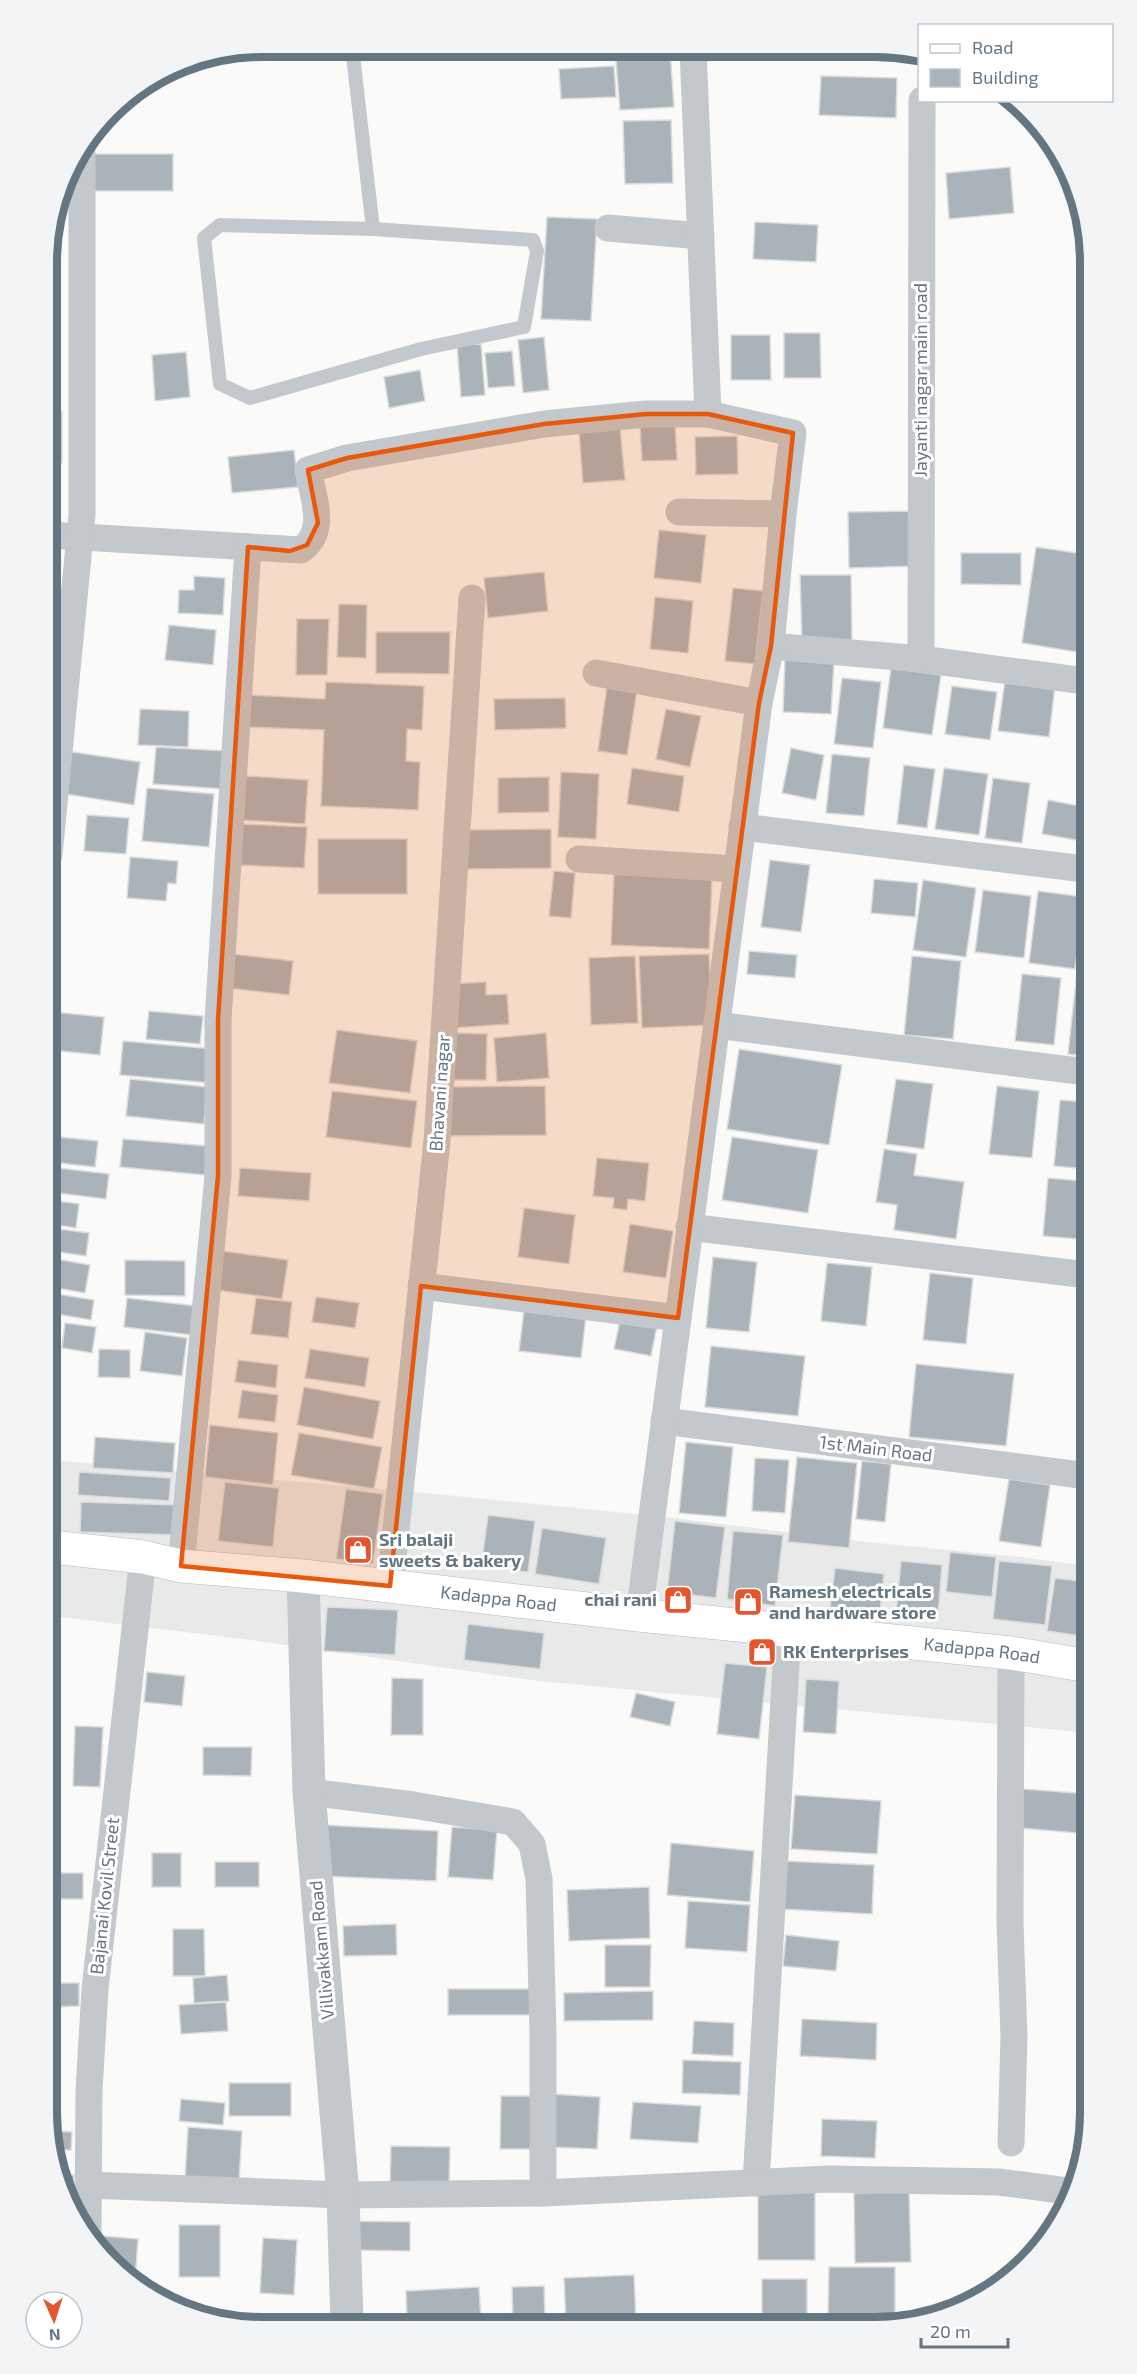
<svg xmlns="http://www.w3.org/2000/svg" width="1137" height="2374" font-family="'Exo 2',sans-serif">
<rect width="100%" height="100%" fill="#fafaf8"/>
<!-- built -->
<polygon fill="#e8e9e9" points="51,1460 415,1492 666,1517 867,1542 1021,1557 1088,1566 1089,1733 538,1681 243,1639 52,1616"/>
<!-- building -->
<g fill="#aab3b9" stroke="#dcdcda" stroke-width="1.5">
<polygon points="615,49 670,49 674,107 620,110"/>
<polygon points="614,66 616,97 561,99 559,69"/>
<polygon points="821,76 897,78 896,118 819,115"/>
<polygon points="671,120 673,183 625,184 623,121"/>
<rect x="93" y="154" width="80" height="37"/>
<polygon points="1010,167 1014,213 949,219 946,173"/>
<polygon points="547,217 597,219 591,321 541,319"/>
<polygon points="755,222 818,225 816,262 753,259"/>
<polygon points="784,333 820,333 821,378 784,378"/>
<polygon points="731,335 770,335 771,380 731,380"/>
<polygon points="544,337 549,390 523,393 518,340"/>
<polygon points="481,344 485,395 461,397 457,345"/>
<polygon points="512,351 515,386 488,388 485,353"/>
<polygon points="186,352 190,397 155,401 152,355"/>
<polygon points="420,370 425,401 389,408 384,377"/>
<polygon points="62,411 62,463 48,461 48,413"/>
<polygon points="675,423 677,460 642,461 640,425"/>
<polygon points="620,428 625,480 583,483 579,431"/>
<polygon points="737,436 738,474 696,475 695,437"/>
<polygon points="294,450 298,487 232,493 228,457"/>
<polygon points="917,511 918,566 849,568 848,512"/>
<polygon points="659,530 706,535 701,583 654,578"/>
<polygon points="1036,547 1084,554 1084,596 1076,652 1022,643"/>
<polygon points="961,553 1021,553 1021,585 961,584"/>
<polygon points="544,572 548,611 488,618 484,578"/>
<polygon points="800,575 851,575 852,641 802,642"/>
<polygon points="194,576 225,578 223,615 178,613 179,590 194,590"/>
<polygon points="733,588 763,591 755,664 725,661"/>
<polygon points="655,597 693,601 688,653 650,649"/>
<polygon points="339,604 367,605 366,658 337,657"/>
<polygon points="297,619 329,619 327,675 296,675"/>
<polygon points="169,625 216,630 213,665 165,660"/>
<polygon points="376,632 450,632 449,674 376,673"/>
<polygon points="785,659 834,661 831,714 783,712"/>
<polygon points="891,668 941,675 932,735 883,728"/>
<polygon points="842,678 881,682 873,748 834,744"/>
<polygon points="1005,680 1055,686 1049,737 998,731"/>
<polygon points="326,682 424,686 422,730 407,729 406,761 420,762 418,810 321,806 324,730 245,727 247,695 325,699"/>
<polygon points="607,686 637,690 627,755 598,751"/>
<polygon points="952,686 997,692 990,740 945,734"/>
<polygon points="565,698 566,728 495,730 494,699"/>
<polygon points="140,709 189,711 188,747 138,745"/>
<polygon points="666,709 701,716 690,767 656,759"/>
<polygon points="156,747 227,751 224,789 153,784"/>
<polygon points="791,748 824,755 816,800 782,793"/>
<polygon points="66,751 140,762 134,805 59,793"/>
<polygon points="832,754 870,758 864,816 826,813"/>
<polygon points="904,765 935,769 927,828 897,824"/>
<polygon points="632,768 684,776 679,812 627,804"/>
<polygon points="944,768 988,774 979,835 935,829"/>
<polygon points="561,772 599,774 596,839 558,837"/>
<polygon points="245,776 308,780 305,824 241,820"/>
<polygon points="549,777 549,812 498,813 498,778"/>
<polygon points="993,778 1030,783 1022,843 985,838"/>
<polygon points="147,788 214,794 209,847 142,841"/>
<polygon points="1048,800 1085,807 1082,841 1042,834"/>
<polygon points="87,815 129,818 126,854 84,851"/>
<polygon points="241,824 307,827 304,868 239,865"/>
<polygon points="551,829 551,868 466,869 466,830"/>
<rect x="318" y="839" width="89" height="55"/>
<polygon points="130,857 178,861 176,884 168,883 166,901 127,898"/>
<polygon points="770,860 810,865 801,932 761,927"/>
<polygon points="554,871 575,873 571,918 549,916"/>
<polygon points="614,874 712,879 709,949 611,945"/>
<polygon points="874,879 918,883 915,917 871,913"/>
<polygon points="923,880 976,888 966,957 913,950"/>
<polygon points="983,890 1031,896 1024,958 975,952"/>
<polygon points="1038,891 1084,897 1075,969 1029,963"/>
<polygon points="749,951 797,955 795,978 747,974"/>
<polygon points="232,954 293,961 289,995 228,988"/>
<polygon points="709,954 712,1025 642,1028 639,956"/>
<polygon points="635,956 638,1023 591,1025 589,958"/>
<polygon points="912,956 961,961 953,1039 904,1035"/>
<polygon points="1022,974 1061,978 1054,1045 1015,1041"/>
<polygon points="1076,981 1086,982 1086,1056 1068,1054"/>
<polygon points="486,982 486,995 507,994 509,1024 452,1028 449,984"/>
<polygon points="149,1011 203,1016 200,1044 146,1039"/>
<polygon points="53,1012 104,1017 100,1055 50,1050"/>
<polygon points="337,1030 417,1041 410,1093 329,1083"/>
<polygon points="453,1033 487,1034 486,1080 452,1080"/>
<polygon points="546,1033 549,1078 497,1082 494,1038"/>
<polygon points="123,1041 214,1049 211,1083 120,1075"/>
<polygon points="739,1049 842,1065 829,1145 727,1129"/>
<polygon points="130,1079 207,1087 204,1124 126,1116"/>
<polygon points="896,1079 933,1084 924,1149 886,1144"/>
<polygon points="545,1086 546,1135 445,1136 444,1087"/>
<polygon points="997,1086 1039,1091 1032,1158 989,1154"/>
<polygon points="332,1091 417,1101 411,1148 326,1137"/>
<polygon points="1060,1100 1086,1102 1087,1169 1054,1166"/>
<polygon points="50,1136 98,1141 95,1167 50,1162"/>
<polygon points="732,1137 818,1150 808,1213 722,1200"/>
<polygon points="123,1139 208,1146 205,1175 120,1167"/>
<polygon points="884,1149 917,1154 914,1175 964,1182 956,1239 894,1230 897,1205 876,1202"/>
<polygon points="597,1158 649,1163 645,1201 628,1199 627,1210 613,1208 614,1198 593,1196"/>
<polygon points="50,1167 109,1174 106,1199 50,1192"/>
<polygon points="240,1168 311,1173 309,1201 238,1196"/>
<polygon points="1048,1178 1083,1181 1078,1239 1043,1236"/>
<polygon points="51,1200 79,1204 76,1228 51,1224"/>
<polygon points="524,1208 575,1215 569,1264 518,1257"/>
<polygon points="630,1224 673,1231 666,1278 623,1272"/>
<polygon points="51,1228 89,1233 86,1256 51,1251"/>
<polygon points="222,1251 288,1260 282,1299 217,1290"/>
<polygon points="713,1257 757,1262 749,1332 706,1328"/>
<polygon points="51,1258 90,1265 85,1293 51,1287"/>
<polygon points="125,1260 185,1261 185,1296 125,1295"/>
<polygon points="827,1263 872,1267 866,1326 821,1321"/>
<polygon points="930,1273 973,1278 966,1344 923,1340"/>
<polygon points="51,1293 94,1300 91,1320 51,1313"/>
<polygon points="316,1297 359,1303 355,1328 312,1322"/>
<polygon points="127,1298 196,1306 192,1335 124,1327"/>
<polygon points="256,1298 292,1302 288,1338 251,1334"/>
<polygon points="1085,1303 1087,1303 1087,1369 1078,1368"/>
<polygon points="524,1310 586,1317 581,1358 519,1351"/>
<polygon points="620,1320 657,1326 651,1356 614,1349"/>
<polygon points="65,1323 96,1327 92,1353 62,1348"/>
<polygon points="145,1332 187,1338 182,1376 140,1371"/>
<polygon points="711,1346 805,1356 798,1416 705,1407"/>
<polygon points="99,1349 130,1350 130,1378 98,1377"/>
<polygon points="310,1349 369,1358 365,1387 305,1378"/>
<polygon points="238,1360 278,1365 276,1388 235,1382"/>
<polygon points="916,1364 1014,1374 1006,1446 909,1437"/>
<polygon points="304,1387 380,1401 373,1439 297,1425"/>
<polygon points="242,1390 278,1395 275,1422 238,1418"/>
<polygon points="210,1425 278,1433 273,1485 205,1477"/>
<polygon points="299,1433 382,1447 374,1489 291,1475"/>
<polygon points="95,1437 175,1443 173,1473 93,1468"/>
<polygon points="686,1442 733,1447 726,1517 679,1513"/>
<polygon points="797,1457 857,1463 849,1548 788,1542"/>
<polygon points="755,1458 789,1460 785,1513 752,1511"/>
<polygon points="862,1461 891,1464 885,1522 856,1519"/>
<polygon points="79,1472 171,1478 169,1501 78,1495"/>
<polygon points="1009,1479 1050,1485 1041,1547 999,1541"/>
<polygon points="225,1482 279,1488 273,1547 218,1541"/>
<polygon points="346,1489 383,1494 373,1564 336,1559"/>
<polygon points="81,1502 177,1505 176,1535 80,1532"/>
<polygon points="488,1515 535,1521 528,1572 481,1567"/>
<polygon points="675,1521 725,1527 716,1598 667,1592"/>
<polygon points="542,1528 606,1538 599,1584 535,1574"/>
<polygon points="733,1531 783,1535 775,1606 727,1599"/>
<polygon points="950,1552 996,1557 992,1597 946,1592"/>
<polygon points="901,1561 942,1565 938,1616 896,1613"/>
<polygon points="999,1561 1052,1566 1045,1625 993,1619"/>
<polygon points="835,1568 884,1574 880,1612 830,1607"/>
<polygon points="1055,1578 1088,1582 1088,1637 1047,1631"/>
<polygon points="327,1607 398,1610 395,1655 324,1651"/>
<polygon points="468,1624 544,1633 540,1669 464,1660"/>
<polygon points="725,1663 767,1667 759,1739 717,1734"/>
<polygon points="147,1672 185,1676 182,1706 144,1702"/>
<polygon points="392,1678 423,1679 423,1735 391,1735"/>
<polygon points="806,1679 839,1681 836,1734 803,1732"/>
<polygon points="1087,1692 1088,1692 1089,1755 1084,1755"/>
<polygon points="636,1693 675,1702 670,1726 630,1717"/>
<polygon points="75,1726 103,1727 100,1787 73,1786"/>
<polygon points="203,1747 252,1747 251,1776 203,1775"/>
<polygon points="1023,1789 1089,1794 1089,1834 1020,1828"/>
<polygon points="795,1795 881,1801 877,1854 791,1849"/>
<polygon points="323,1825 438,1831 436,1881 321,1876"/>
<polygon points="452,1827 497,1830 493,1880 448,1877"/>
<polygon points="671,1843 754,1851 750,1902 667,1895"/>
<rect x="152" y="1853" width="29" height="34"/>
<polygon points="783,1861 874,1865 872,1914 780,1909"/>
<rect x="215" y="1862" width="44" height="25"/>
<rect x="53" y="1873" width="30" height="26"/>
<polygon points="649,1887 650,1938 569,1941 567,1890"/>
<polygon points="688,1901 750,1905 747,1952 685,1948"/>
<polygon points="396,1924 397,1955 344,1956 343,1926"/>
<polygon points="173,1929 204,1929 205,1976 173,1976"/>
<polygon points="786,1935 839,1941 836,1971 783,1966"/>
<polygon points="605,1945 651,1945 650,1987 605,1987"/>
<polygon points="227,1975 229,2001 194,2003 193,1978"/>
<polygon points="53,1983 79,1983 79,2006 53,2007"/>
<rect x="448" y="1989" width="87" height="26"/>
<polygon points="653,1991 653,2020 564,2021 564,1993"/>
<polygon points="226,2002 228,2031 181,2034 179,2005"/>
<polygon points="802,2019 877,2023 876,2060 800,2056"/>
<polygon points="694,2021 734,2023 733,2056 692,2054"/>
<polygon points="683,2060 741,2062 740,2095 682,2093"/>
<rect x="229" y="2083" width="62" height="33"/>
<polygon points="551,2094 600,2097 597,2149 549,2147"/>
<polygon points="501,2096 531,2096 531,2149 500,2149"/>
<polygon points="181,2099 225,2103 223,2125 179,2121"/>
<polygon points="633,2102 701,2106 698,2143 630,2139"/>
<polygon points="822,2119 877,2121 875,2158 821,2156"/>
<polygon points="188,2127 242,2131 239,2181 185,2178"/>
<polygon points="54,2131 72,2132 71,2150 54,2150"/>
<polygon points="391,2146 450,2147 449,2184 390,2183"/>
<polygon points="57,2175 74,2175 73,2215"/>
<polygon points="815,2187 815,2260 758,2260 758,2188"/>
<polygon points="909,2192 911,2262 855,2263 854,2193"/>
<polygon points="348,2221 410,2222 410,2251 347,2250"/>
<rect x="179" y="2225" width="41" height="52"/>
<polygon points="102,2236 138,2239 136,2268 114,2267 101,2252"/>
<polygon points="263,2238 297,2240 294,2295 260,2293"/>
<polygon points="829,2267 895,2267 895,2317 828,2316"/>
<polygon points="634,2275 636,2321 566,2322 564,2278"/>
<rect x="762" y="2279" width="45" height="37"/>
<polygon points="544,2286 545,2322 513,2322 512,2287"/>
<polygon points="479,2287 481,2322 407,2323 406,2291"/>
</g>
<g fill="none" stroke-linecap="round" stroke-linejoin="round">
<!-- secondary casing -->
<g stroke="#b3babf" stroke-width="34">
<g id="secondary">
<path id="s1" d="M52,1547L143,1557L181,1566L303,1576L639,1615L1011,1653L1088,1666"/>
</g>
</g>
<!-- service -->
<g stroke="#c3c8cc" stroke-width="14">
<polyline points="352,47 373,229"/>
<polygon points="220,225 373,229 533,240 537,251 524,327 421,349 250,398 220,384 204,238"/>
</g>
<!-- minor -->
<g stroke="#c3c8cc" stroke-width="27">
<polyline points="608,228 701,236"/>
<polyline points="679,512 783,514"/>
<path d="M48,535L301,550C328,531 313,497 308,470L347,458L544,424L646,414H708"/>
<polyline points="771,646 921,659 1085,681"/>
<polyline points="921,659 922,100"/>
<polyline points="596,673 759,703"/>
<polyline points="742,827 1085,869"/>
<polyline points="49,855 82,515 82,149"/>
<polyline points="579,859 736,869"/>
<polyline points="716,1025 1086,1072"/>
<polyline points="689,1227 1087,1275"/>
<polyline points="421,1286 678,1318"/>
<polyline points="664,1421 1088,1476"/>
<polyline points="181,1566 218,1176 218,1020 248,547"/>
<polyline points="390,1586 437,1141 472,598"/>
<polyline points="639,1615 759,703 771,646 783,514 793,433 708,414 693,49"/>
<polyline points="309,1792 413,1805 513,1822 532,1844 539,1879 543,2034 543,2193"/>
<polyline points="1011,2143 1014,2036 1010,1924 1011,1653"/>
<polyline points="756,2183 788,1630"/>
<polyline points="88,2185 343,2195 543,2193 828,2179 999,2182 1075,2192"/>
<polyline points="88,2235 89,2091 95,1989 143,1557"/>
</g>
<!-- tertiary -->
<polyline stroke="#c3c8cc" stroke-width="33" points="303,1576 309,1792 343,2195 347,2323"/>
<!-- secondary -->
<use href="#secondary" stroke="#fff" stroke-width="33"/>
</g>
<!-- marked area -->
<path fill="#e8590c" fill-opacity="0.2" stroke="#e8590c" stroke-width="4.5" stroke-linejoin="round" d="M646,414H708L793,433L771,646L759,703L678,1318L421,1286L390,1586L181,1566L218,1176V1020L248,547L290,551L307,545L318,523L308,470L347,458L544,424Z"/>
<!-- icons -->
<defs>
<g id="shop-square" transform="scale(1.5)"><rect x="-9" y="-9" width="18" height="18" rx="4" fill="#e4572e" stroke="#fff"/><path d="M-5-2.5h2.3a2.7 3.5 0 0 1 5.4 0H5L5.5 6h-11ZM-1.5-2.5h3a1.5 2.3 0 0 0-3 0Z" fill="#fff"/></g>
</defs>
<g fill-rule="evenodd">
<use href="#shop-square" x="358" y="1550"/>
<use href="#shop-square" x="678" y="1600"/>
<use href="#shop-square" x="748" y="1602"/>
<use href="#shop-square" x="762" y="1652"/>
</g>
<g text-anchor="middle" stroke-width="6" stroke-linejoin="round" paint-order="stroke">
<!-- street labels -->
<g font-size="18" fill="#657683" stroke="#fff">
<text transform="translate(921 380) rotate(-90)" y="6">Jayanti nagar main road</text>
<text transform="translate(440 1093) rotate(-86)" y="6">Bhavani nagar</text>
<text transform="translate(876 1449) rotate(7)" y="6">1st Main Road</text>
<text dy="6" stroke="none"><textPath href="#s1" startOffset="450">Kadappa Road</textPath></text>
<text dy="6" stroke="none"><textPath href="#s1" startOffset="936">Kadappa Road</textPath></text>
<text transform="translate(105 1896) rotate(-84)" y="6">Bajanai Kovil Street</text>
<text transform="translate(322 1950) rotate(-95)" y="6">Villivakkam Road</text>
</g>
<!-- poi labels -->
<g font-size="18" font-weight="bold" fill="#657683" stroke="#fff" text-anchor="start">
<text x="379" y="1546">Sri balaji<tspan x="379" dy="21">sweets &amp; bakery</tspan></text>
<text x="769" y="1598">Ramesh electricals<tspan x="769" dy="21">and hardware store</tspan></text>
<text x="657" y="1606" text-anchor="end">chai rani</text>
<text x="783" y="1658">RK Enterprises</text>
</g>
</g>
<!-- crop -->
<path d="M0 0H1137V2374H0ZM262 57H875A205 205 0 0 1 1080 262V2112A205 205 0 0 1 875 2317H262A205 205 0 0 1 57 2112V262A205 205 0 0 1 262 57Z" fill="#f3f4f5" fill-rule="evenodd"/>
<path fill="none" stroke="#657683" stroke-width="8" d="M262 57H875A205 205 0 0 1 1080 262V2112A205 205 0 0 1 875 2317H262A205 205 0 0 1 57 2112V262A205 205 0 0 1 262 57Z"/>
<!-- legend -->
<rect x="918" y="24" width="195" height="78" fill="#ffffff" stroke="#c1c8cd" stroke-width="1.5"/>
<rect x="930" y="44" width="30" height="9" fill="#ffffff" stroke="#c1c8cd" stroke-width="1.5"/>
<text x="972" y="54" font-size="18" fill="#657683">Road</text>
<rect x="930" y="69" width="30" height="18" fill="#aab3b9" stroke="#c1c8cd" stroke-width="1.5"/>
<text x="972" y="84" font-size="18" fill="#657683">Building</text>
<!-- north arrow -->
<g transform="translate(54 2320) rotate(177)"><circle r="28" fill="#ffffff" stroke="#c1c8cd" stroke-width="1.5"/>
<path d="M0-4.5L10 22L0 15L-10 22Z" fill="#e4572e"/>
<text y="-9" font-size="16" font-weight="bold" text-anchor="middle" fill="#657683">N</text>
</g>
<!-- scale -->
<path d="M921 2338v9h87v-9" fill="none" stroke="#657683" stroke-width="3"/>
<text x="930" y="2338" font-size="18" fill="#657683" stroke="#ffffff" stroke-width="4.5" paint-order="stroke">20 m</text>
</svg>
